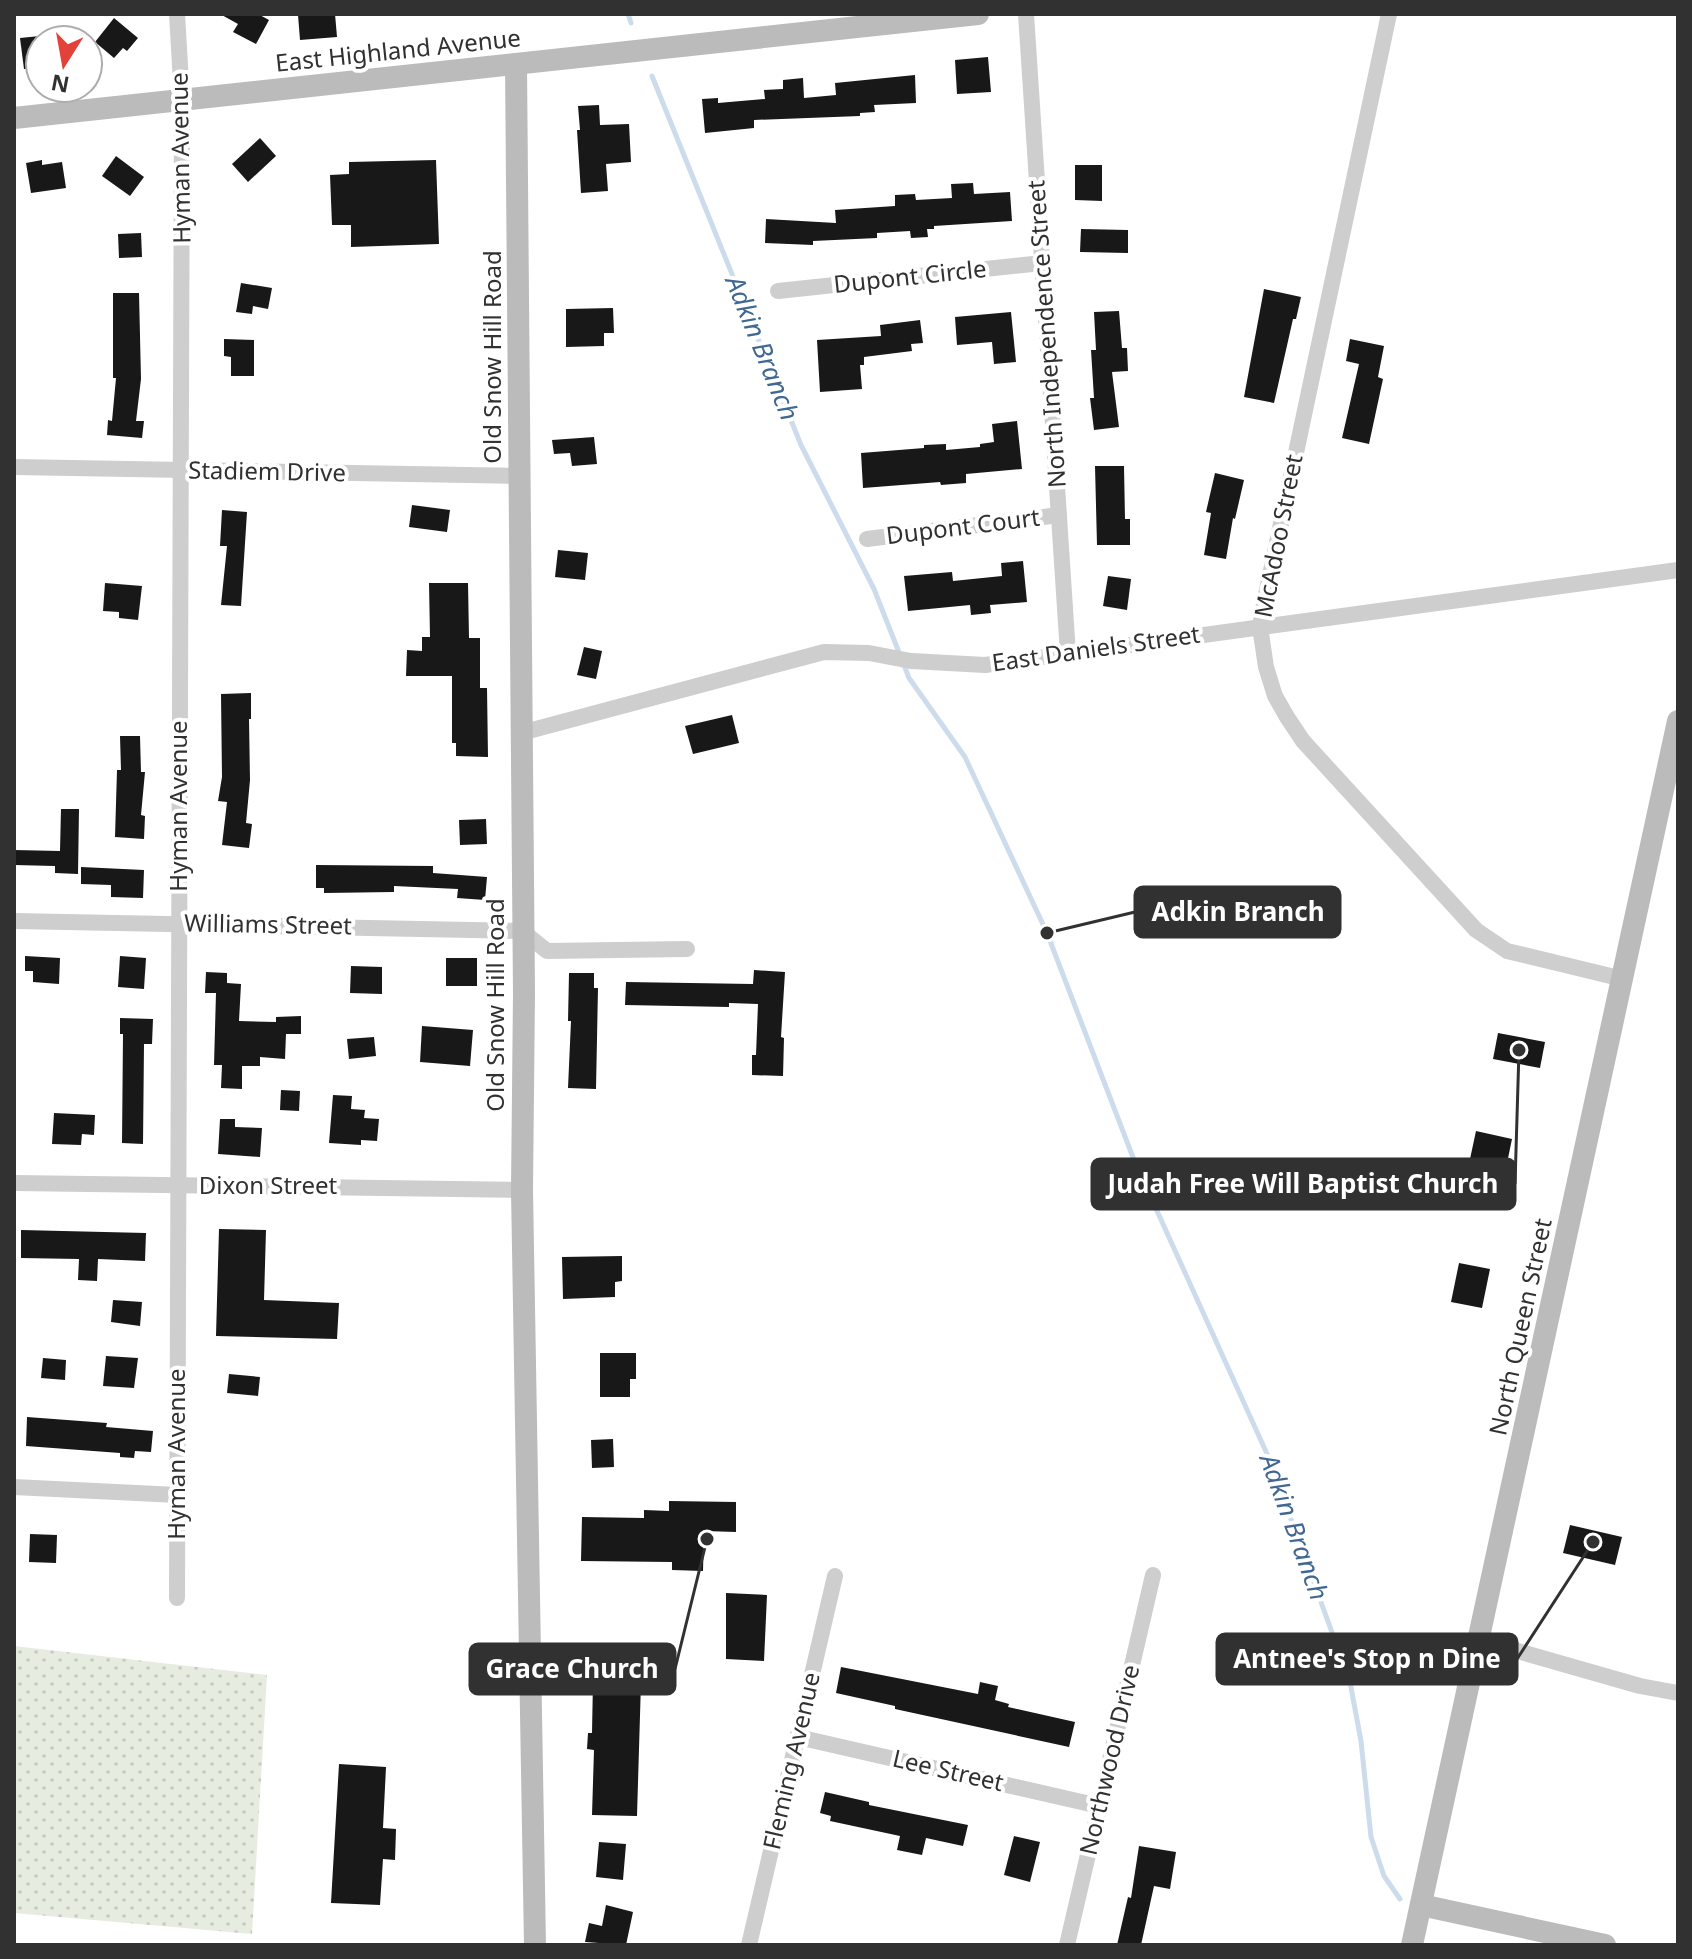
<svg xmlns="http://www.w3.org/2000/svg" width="1692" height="1959" font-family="'Noto Sans',sans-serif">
<defs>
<pattern id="grass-dots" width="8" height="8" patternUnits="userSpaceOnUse" patternTransform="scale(2)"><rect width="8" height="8" fill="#e6ede0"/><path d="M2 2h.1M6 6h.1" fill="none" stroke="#c6ccc1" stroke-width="1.8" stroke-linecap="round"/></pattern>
</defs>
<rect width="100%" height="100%" fill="#fff"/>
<!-- grass -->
<polygon fill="url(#grass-dots)" points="14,1646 267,1675 252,1934 14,1913"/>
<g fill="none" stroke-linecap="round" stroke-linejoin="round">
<!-- stream -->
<g stroke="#cddcec" stroke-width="5">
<polyline points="628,14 631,23"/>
<polyline points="652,76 801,445 874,589 900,655"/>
<polyline points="904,665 909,678 965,757 1047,933 1134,1160 1268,1456 1350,1682 1361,1741 1371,1837 1384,1876 1400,1899"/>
</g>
</g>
<!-- building -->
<g fill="#181818">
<polygon points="220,14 258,14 269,20 256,44 233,32 238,24"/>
<polygon points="335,14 337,37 300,40 298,15"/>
<polygon points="114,18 138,38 127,51 123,48 114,58 95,42"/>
<polygon points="40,36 40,68 24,69 20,38"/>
<polygon points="988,57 991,92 957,94 955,60"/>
<polygon points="915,75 916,103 874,105 875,112 860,113 860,116 754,120 754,128 705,133 702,99 718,98 718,103 765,99 764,90 783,89 783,80 803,78 804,98 836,95 835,83"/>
<polygon points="599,105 600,125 629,124 631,162 606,164 608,191 581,193 577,130 580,130 578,106"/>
<polygon points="260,138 276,156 248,182 232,164"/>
<polygon points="116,156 144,177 130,196 102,176"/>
<polygon points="42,160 42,165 62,162 66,188 31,193 26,163"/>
<polygon points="436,160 439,244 351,247 351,225 332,225 330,175 349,174 349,162"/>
<polygon points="1075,165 1102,165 1102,201 1075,200"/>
<polygon points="973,183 974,194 1010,192 1012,221 934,226 934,229 927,229 928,237 911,238 910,231 877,233 877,238 813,241 813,245 765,243 766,219 836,223 835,210 895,206 895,195 915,194 916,200 952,198 951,184"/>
<polygon points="1081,229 1128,230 1128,253 1080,252"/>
<polygon points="141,233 142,257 119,258 118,234"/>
<polygon points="241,283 272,288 268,309 253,306 252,314 236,312"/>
<polygon points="1264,289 1301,297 1296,319 1293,319 1274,403 1244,397"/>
<polygon points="113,293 139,293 141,379 136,421 144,421 142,438 107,435 108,420 112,421 116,378 113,378"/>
<polygon points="613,308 614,333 604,333 604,346 566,347 566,309"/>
<polygon points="1119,311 1122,348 1127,348 1128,371 1112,372 1119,427 1094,430 1090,398 1094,398 1091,350 1096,350 1094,312"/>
<polygon points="1011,312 1016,362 994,364 992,342 957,345 955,317"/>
<polygon points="920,320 923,343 911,344 912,351 864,357 864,365 860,365 862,389 820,392 817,340 881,336 880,325"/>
<polygon points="224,339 254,340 254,376 231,376 231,357 224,356"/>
<polygon points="1350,339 1384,346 1378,377 1383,379 1369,444 1342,438 1359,364 1346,361"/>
<polygon points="1017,421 1022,469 966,474 966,483 941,485 940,482 863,488 861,453 924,448 924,445 946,444 946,450 980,447 980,444 994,442 992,424"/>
<polygon points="594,437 597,464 572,466 570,453 554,454 552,440"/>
<polygon points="1095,466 1124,466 1125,519 1130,519 1130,545 1097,545"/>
<polygon points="1215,473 1244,480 1235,519 1233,518 1226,559 1204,555 1211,513 1206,512"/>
<polygon points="412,505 450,510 447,532 409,527"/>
<polygon points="222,510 247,512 241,606 221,605 227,546 220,546"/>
<polygon points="558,550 588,553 585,580 555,577"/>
<polygon points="1023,561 1027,602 990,605 991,613 971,615 970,605 908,611 904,576 952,572 953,581 1002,576 1001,563"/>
<polygon points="1108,576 1131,579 1127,610 1103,606"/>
<polygon points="105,583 142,586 138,620 119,618 119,612 103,611"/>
<polygon points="429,583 468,583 469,638 480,638 480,688 487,688 488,757 456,756 456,743 452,743 452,676 406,676 407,650 422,651 422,637 430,637"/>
<polygon points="584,647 602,651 596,679 577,675"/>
<polygon points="251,693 251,719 249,719 250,780 246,823 252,824 249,848 222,845 227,802 218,801 222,777 221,694"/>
<polygon points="732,715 739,743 693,754 685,726"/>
<polygon points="120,736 140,736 141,772 145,772 141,815 145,816 144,839 115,837 117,770 121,770"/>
<polygon points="61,809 79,809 78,874 55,873 55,866 14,865 14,850 60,851"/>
<polygon points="486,819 487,844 460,845 459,820"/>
<polygon points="316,865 433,866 433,873 487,877 485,900 457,898 458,889 394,886 394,892 324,893 324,888 316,888"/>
<polygon points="81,867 144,870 143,898 111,897 111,885 81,884"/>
<polygon points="25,956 60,958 59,984 33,982 33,971 25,971"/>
<polygon points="120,956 146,958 144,989 118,987"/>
<rect x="446" y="958" width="31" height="28"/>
<polygon points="351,966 382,967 382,994 350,993"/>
<polygon points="754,970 785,972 781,1037 784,1038 783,1076 752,1075 752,1055 756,1055 758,1004 729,1003 729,1007 625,1005 626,982 753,984"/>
<polygon points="206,972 227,973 227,983 241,984 239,1021 276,1022 276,1017 301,1016 301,1034 286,1034 285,1059 260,1057 260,1066 242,1066 242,1089 221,1088 222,1065 214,1065 216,993 205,993"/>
<polygon points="569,973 594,973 594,988 598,988 596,1089 568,1088 571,1021 568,1021"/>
<polygon points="120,1018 153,1019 152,1044 144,1044 143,1144 122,1143 123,1034 120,1034"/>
<polygon points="422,1026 473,1030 470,1066 420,1062"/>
<polygon points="1498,1033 1545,1042 1540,1068 1493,1059"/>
<polygon points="374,1037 376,1056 349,1059 347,1039"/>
<polygon points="281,1090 300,1091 299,1111 280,1110"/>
<polygon points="333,1095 352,1096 351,1109 365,1110 364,1118 379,1119 377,1141 361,1140 361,1145 329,1143"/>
<polygon points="54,1113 95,1115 94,1135 82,1134 81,1145 52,1144"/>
<polygon points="220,1119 235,1119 235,1127 262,1128 260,1157 218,1154"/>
<polygon points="1476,1131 1512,1139 1506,1168 1496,1166 1488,1206 1461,1201"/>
<polygon points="219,1229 266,1230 264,1300 339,1303 337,1339 216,1336"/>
<polygon points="21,1230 146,1233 145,1261 98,1259 97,1281 78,1280 79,1259 21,1258"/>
<polygon points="622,1256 622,1281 615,1282 615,1297 563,1299 562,1257"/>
<polygon points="1459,1263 1490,1269 1482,1308 1451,1302"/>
<polygon points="113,1300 142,1302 140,1326 111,1322"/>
<polygon points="600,1353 636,1353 636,1379 630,1379 630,1397 600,1397"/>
<polygon points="106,1356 138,1358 134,1388 103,1386"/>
<polygon points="43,1358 66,1360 65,1380 41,1378"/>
<polygon points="229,1374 260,1377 258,1396 227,1393"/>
<polygon points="27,1417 107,1423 106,1427 153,1431 151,1452 135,1451 134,1458 120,1457 120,1453 26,1446"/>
<polygon points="613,1439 614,1467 592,1468 591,1440"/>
<polygon points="669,1501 736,1502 736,1532 704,1531 703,1571 672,1570 672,1562 581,1561 582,1517 644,1518 644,1510 669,1511"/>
<polygon points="1570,1525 1622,1537 1615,1565 1563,1553"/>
<polygon points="30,1534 57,1535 56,1563 29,1562"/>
<polygon points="726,1593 767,1595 764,1661 726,1659"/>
<polygon points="841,1667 978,1694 980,1682 998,1686 995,1700 1009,1704 1008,1707 1075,1722 1069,1747 895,1709 895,1706 836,1693"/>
<polygon points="593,1680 641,1682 637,1816 592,1815 594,1750 587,1749 588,1733 592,1733"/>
<polygon points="339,1764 386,1767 383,1828 396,1829 395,1860 383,1859 380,1905 331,1903"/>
<polygon points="825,1792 869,1802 869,1805 968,1825 963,1846 926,1838 922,1855 897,1850 900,1836 830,1821 831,1816 820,1813"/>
<polygon points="1014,1836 1040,1842 1030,1882 1004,1875"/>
<polygon points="599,1842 626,1844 623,1880 596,1877"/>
<polygon points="1139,1846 1176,1852 1170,1889 1154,1886 1141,1945 1117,1945 1128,1897 1131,1898"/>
<polygon points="606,1905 633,1912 626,1945 585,1942 589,1923 602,1926"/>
</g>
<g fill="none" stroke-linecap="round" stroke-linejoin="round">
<!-- street -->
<g stroke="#cecece" stroke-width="16">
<polyline points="1026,14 1068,654"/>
<polyline points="1389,14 1265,599 1260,627 1266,667 1275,696 1287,717 1303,741 1476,930 1507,951 1623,979"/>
<polyline points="778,291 1042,263"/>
<polyline points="14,467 519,476"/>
<polyline points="867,539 1059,515"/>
<polyline points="521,733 824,652 869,653 911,661 985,665 1678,570"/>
<polyline points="14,921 522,931 547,951 687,949"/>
<polyline points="14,1183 522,1190"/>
<polyline points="14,1487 177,1495"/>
<polyline points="177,1598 182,100 177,14"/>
<polyline points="1479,1640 1640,1686 1678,1693"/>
<polyline points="798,1737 1099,1806"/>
<polyline points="749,1945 835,1576"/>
<polyline points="1067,1945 1153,1575"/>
</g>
<!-- secondary -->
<g stroke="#bbb" stroke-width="22">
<polyline points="516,64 524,993 522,1190 535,1945"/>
<polyline points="14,118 978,14"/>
<polyline points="1421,1905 1605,1945"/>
<polyline points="1412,1945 1678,721"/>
</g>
</g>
<g text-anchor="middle" stroke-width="8" stroke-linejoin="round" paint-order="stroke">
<!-- street labels -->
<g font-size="24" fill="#313131" stroke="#fff">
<text transform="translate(398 51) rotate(-6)" y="8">East Highland Avenue</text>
<text transform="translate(181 158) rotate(-91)" y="8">Hyman Avenue</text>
<text transform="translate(910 277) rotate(-6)" y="8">Dupont Circle</text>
<text transform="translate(1047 334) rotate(-94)" y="8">North Independence Street</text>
<text transform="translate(493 357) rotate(-90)" y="8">Old Snow Hill Road</text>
<text transform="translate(267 472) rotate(1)" y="8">Stadiem Drive</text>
<text transform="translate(963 527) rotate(-7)" y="8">Dupont Court</text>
<text transform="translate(1279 536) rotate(-79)" y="8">McAdoo Street</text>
<text transform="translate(1096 649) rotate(-8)" y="8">East Daniels Street</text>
<text transform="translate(179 806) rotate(-90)" y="8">Hyman Avenue</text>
<text transform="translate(268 925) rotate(1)" y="8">Williams Street</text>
<text transform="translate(496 1005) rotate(-90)" y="8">Old Snow Hill Road</text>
<text x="268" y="1194">Dixon Street</text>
<text transform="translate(1521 1327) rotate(-78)" y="8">North Queen Street</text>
<text transform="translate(177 1454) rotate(-90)" y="8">Hyman Avenue</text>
<text transform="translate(1110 1760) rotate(-77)" y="8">Northwood Drive</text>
<text transform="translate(792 1761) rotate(-77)" y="8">Fleming Avenue</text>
<text transform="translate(948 1771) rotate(13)" y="8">Lee Street</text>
</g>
<!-- water labels -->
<g font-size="26" font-style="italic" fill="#406893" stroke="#fff">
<text transform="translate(762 348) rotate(68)" y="9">Adkin Branch</text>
<text transform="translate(1294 1527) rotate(70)" y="9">Adkin Branch</text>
</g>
</g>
<!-- callouts -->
<path fill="none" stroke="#313131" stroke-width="3" d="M1047 933L1135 912M1519 1050L1515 1184M1593 1542L1517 1659M707 1539L675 1669"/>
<g fill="#313131" stroke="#fff" stroke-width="3">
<circle cx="1047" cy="933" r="8"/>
<circle cx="1519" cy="1050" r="8"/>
<circle cx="1593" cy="1542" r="8"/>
<circle cx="707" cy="1539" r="8"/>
</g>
<g fill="#313131" stroke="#313131" stroke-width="3">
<rect x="1135" y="887" width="205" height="50" rx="8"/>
<rect x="1092" y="1159" width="423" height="50" rx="8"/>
<rect x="1217" y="1634" width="300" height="50" rx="8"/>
<rect x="470" y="1644" width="205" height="50" rx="8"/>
</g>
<g font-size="26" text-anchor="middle" font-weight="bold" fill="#fff">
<text x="1238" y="921">Adkin Branch</text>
<text x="1303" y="1193">Judah Free Will Baptist Church</text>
<text x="1367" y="1668">Antnee's Stop n Dine</text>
<text x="572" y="1678">Grace Church</text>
</g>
<!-- border -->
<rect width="1692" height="1959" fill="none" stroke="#313131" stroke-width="32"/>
<!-- north arrow -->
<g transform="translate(64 64) rotate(191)"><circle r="38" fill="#ffffff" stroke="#adadad" stroke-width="2"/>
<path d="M0-6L14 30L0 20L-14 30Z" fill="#e24239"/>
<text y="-12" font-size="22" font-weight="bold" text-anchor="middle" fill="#313131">N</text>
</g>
</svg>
